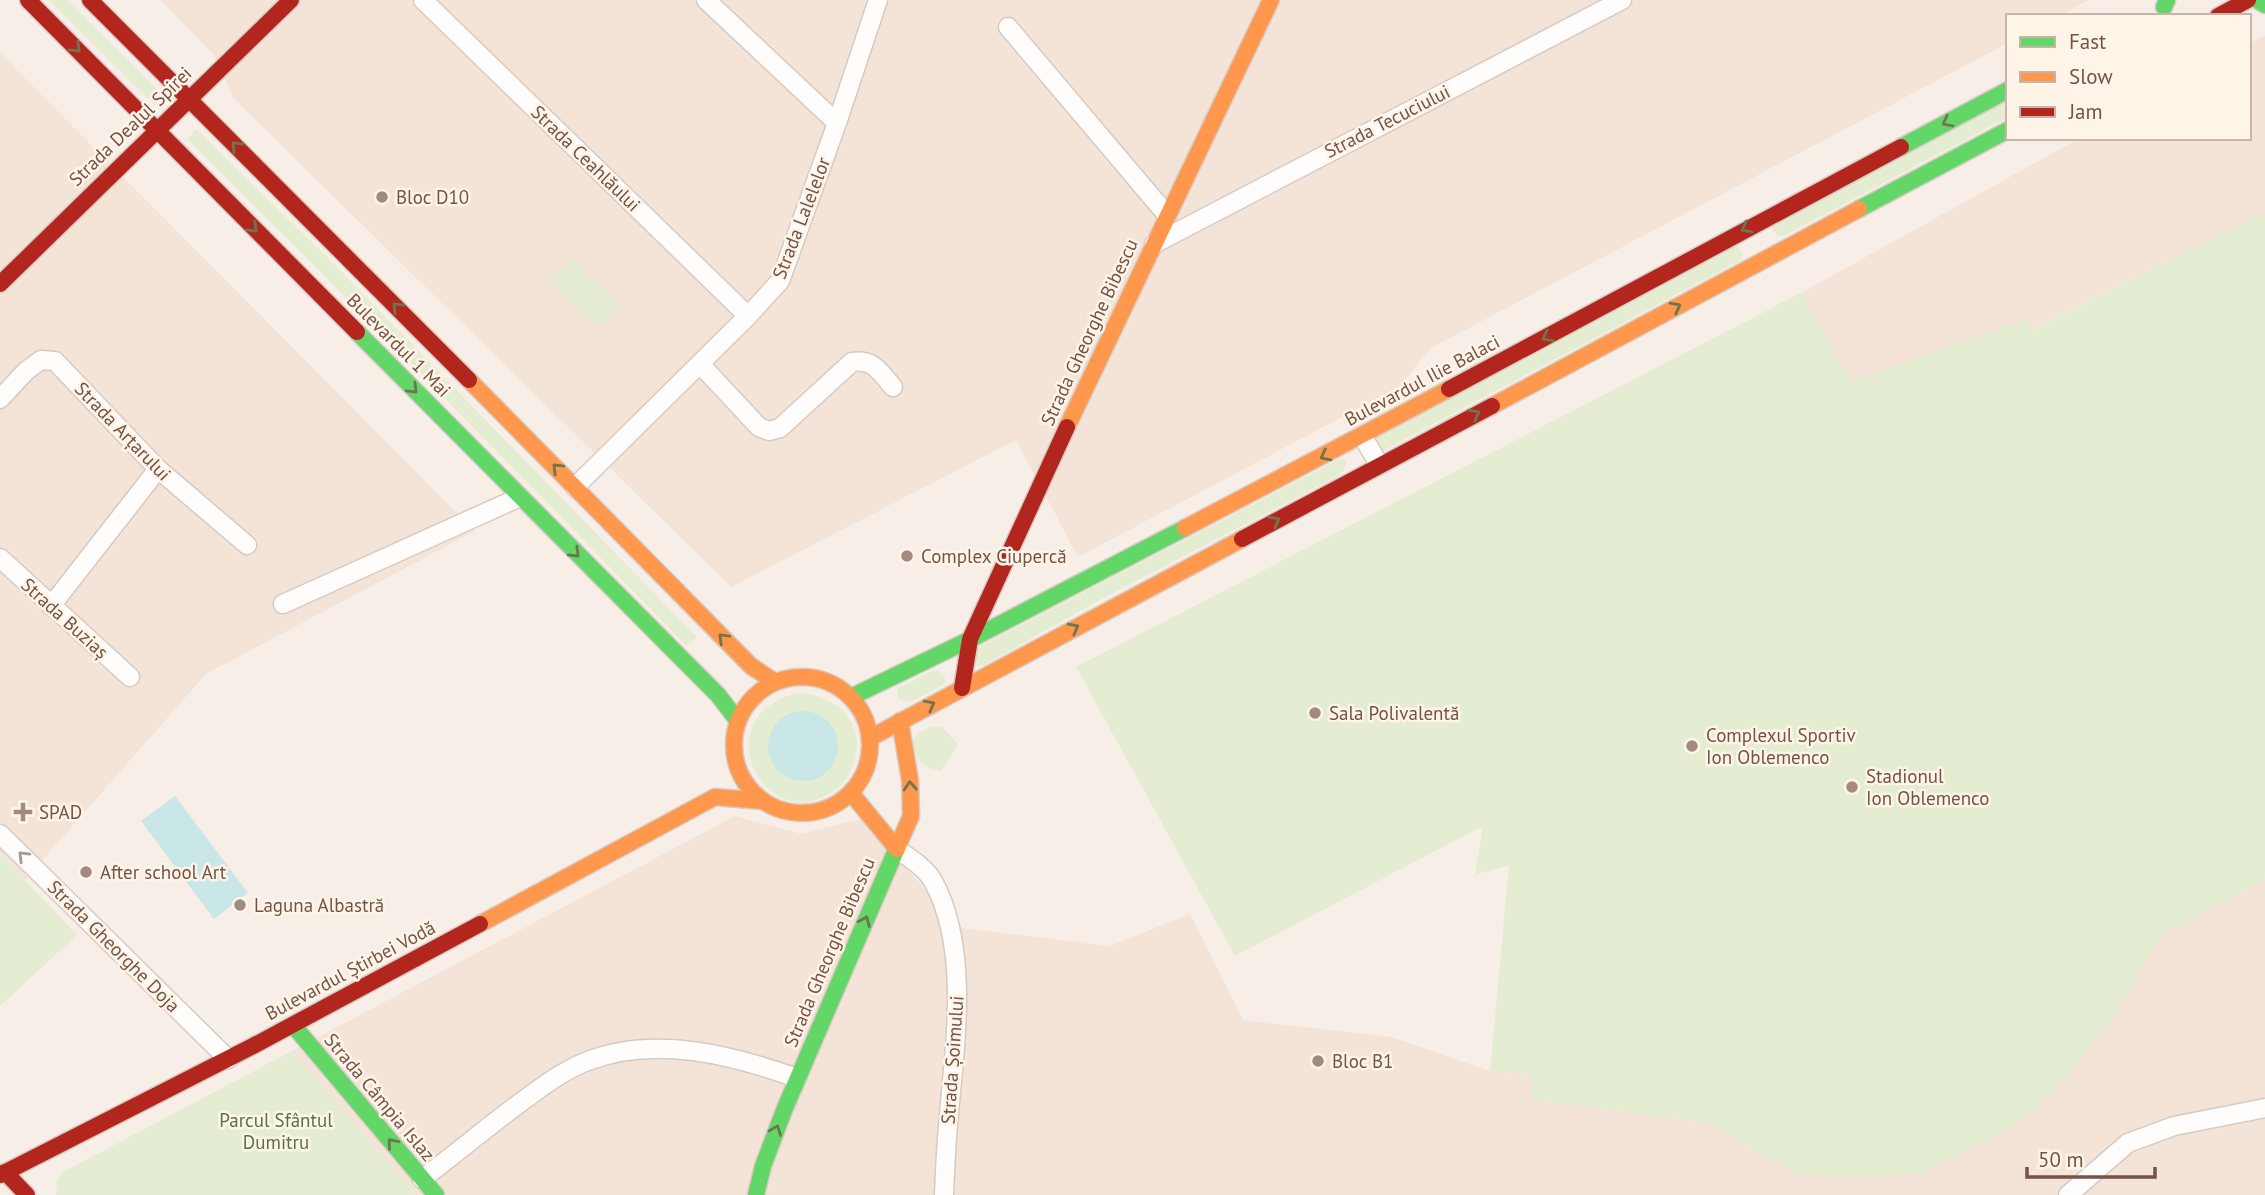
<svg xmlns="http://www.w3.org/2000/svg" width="2265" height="1195" font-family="'PT Sans',sans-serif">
<rect width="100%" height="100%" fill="#f7efe7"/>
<!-- residential -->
<g fill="#f3e4d7">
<polygon points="160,0 2089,0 2059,16 2008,16 2008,43 1431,348 1399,387 1078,557 1016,440 731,587 233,98 214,55"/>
<polygon points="2265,35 2265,213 2030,330 2026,319 1851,382 1801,293 2080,138 2249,138 2249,44"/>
<polygon points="0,53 475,531 206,674 25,880 0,854"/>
<polygon points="735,816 802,834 860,819 962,928 1110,946 1190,914 1243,1020 1391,1037 1490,1071 1531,1074 1531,1099 1706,1123 1799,1175 2055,1091 2116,1012 2162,935 2265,879 2265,1195 416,1195 292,1051"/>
</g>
<!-- green -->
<g fill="#e4edd1" fill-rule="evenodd">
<polygon points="49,0 67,0 164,96 155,105"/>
<polygon points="2008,98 2008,117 1784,236 1778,236 1772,230 1775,222"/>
<polygon points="196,129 329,259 697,637 687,646 319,270 187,139"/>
<polygon points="2265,213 2265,879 2162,935 2116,1012 2055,1091 2016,1125 1924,1172 1877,1178 1799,1175 1706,1123 1531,1099 1531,1074 1490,1071 1509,865 1475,875 1483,826 1235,956 1076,667 1801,293 1851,382 2026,319 2031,330"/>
<polygon points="1736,244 1743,254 1741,260 1379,453 1369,440"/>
<polygon points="571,259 621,305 599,327 550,282"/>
<polygon points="1342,458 1346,462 1345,469 1336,477 1105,597 984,665 979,666 972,663 975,649"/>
<path d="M938,670L944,675L946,682C933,691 920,699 905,702L898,698L897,689L929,672Z"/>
<path d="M795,693C839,694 872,727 850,772C845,784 835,791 823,797C762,827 706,720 795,693ZM789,714L788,778C761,760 762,732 789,714Z"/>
<path d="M941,726L958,744L941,771C921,767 917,761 912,742C920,730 927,727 941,726Z"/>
<polygon points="0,854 77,935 0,1006"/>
<polygon points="292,1051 416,1195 56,1195 57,1181 63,1172"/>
</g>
<!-- water -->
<g fill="#c9e7e7">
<circle cx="803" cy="746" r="35"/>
<polygon points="175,796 248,893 214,919 141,821"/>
</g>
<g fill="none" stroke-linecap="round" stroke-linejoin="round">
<!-- street casing -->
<g stroke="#d6cac3" stroke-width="21">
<g id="street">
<polyline points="423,0 748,316"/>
<polyline points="706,0 837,123"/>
<polyline points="1008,27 1167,215"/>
<polyline points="1154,244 1622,0"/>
<path d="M700,364L759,427L769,431L780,428L852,362C874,359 879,371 893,387"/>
<polyline points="0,399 26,371 41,360 55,361 158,469 247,545"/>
<polyline points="1362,436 1379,464"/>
<polyline points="575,487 748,316 780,281 837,123 878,0"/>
<polyline points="0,558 130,677"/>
<polyline points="283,604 520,497"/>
<polyline points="51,606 158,469"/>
<polyline points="0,834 228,1059"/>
<path d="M897,849C909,858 925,867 933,881C971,950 954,1050 948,1125C946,1148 945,1172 944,1195"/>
<path d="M422,1179C458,1152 492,1123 528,1097C546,1084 566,1069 588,1061C655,1035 732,1055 797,1078"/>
<polyline points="2068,1195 2128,1143 2174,1126 2265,1108"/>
</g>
</g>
<!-- fast casing -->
<g stroke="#d7cbc4" stroke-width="19">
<g id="fast">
<polyline points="2257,0 2265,5"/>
<polyline points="2164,7 2167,0"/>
<polyline points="1901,147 2008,90"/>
<polyline points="1859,209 2008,130"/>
<polyline points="357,332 718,695 738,721"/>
<polyline points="851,697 975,637 1185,528"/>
<polyline points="293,1025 436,1195"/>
<polyline points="756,1195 763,1166 785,1108 897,848"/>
</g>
</g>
<!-- slow casing -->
<g stroke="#d7cbc4" stroke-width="19">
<g id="slow">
<polyline points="469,380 751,666 775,682"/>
<polyline points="1492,406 1859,209"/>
<polyline points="1067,427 1271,0"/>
<polyline points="1185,528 1449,389"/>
<circle cx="802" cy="745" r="68"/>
<polyline points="870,738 1242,539"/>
<polyline points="851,793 897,849"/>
<polyline points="897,848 911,816 910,780 900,721"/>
<polyline points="480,924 715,797 762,801"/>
</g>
</g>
<!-- jam casing -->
<g stroke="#d7cbc4" stroke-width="19">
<g id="jam">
<polyline points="28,0 357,332"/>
<polyline points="90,0 469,380"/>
<polyline points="2218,16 2248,0"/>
<polyline points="0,284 291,0"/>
<polyline points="1449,389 1901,147"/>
<polyline points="1242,539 1492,406"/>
<polyline points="962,688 970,639 1067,427"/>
<polyline points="5,1172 27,1195"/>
<polyline points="0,1175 253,1046 480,924"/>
</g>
</g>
<!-- street -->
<use href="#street" stroke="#fefdfb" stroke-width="18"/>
<!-- fast -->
<use href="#fast" stroke="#63d668" stroke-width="16"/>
<!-- slow -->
<use href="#slow" stroke="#ff974d" stroke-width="16"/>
<!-- jam -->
<use href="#jam" stroke="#b3261e" stroke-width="16"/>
</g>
<!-- one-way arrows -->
<defs><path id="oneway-chevron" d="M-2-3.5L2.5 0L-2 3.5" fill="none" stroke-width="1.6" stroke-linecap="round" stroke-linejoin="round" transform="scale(1.75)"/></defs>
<g stroke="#70744f">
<use href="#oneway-chevron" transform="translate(76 48) rotate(45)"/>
<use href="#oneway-chevron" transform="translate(1947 122) rotate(152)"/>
<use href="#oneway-chevron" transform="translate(236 146) rotate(-135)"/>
<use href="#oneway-chevron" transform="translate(253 228) rotate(45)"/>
<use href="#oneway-chevron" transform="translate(1746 228) rotate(152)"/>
<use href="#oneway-chevron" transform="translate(397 307) rotate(-135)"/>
<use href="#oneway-chevron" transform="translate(1676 307) rotate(-28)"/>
<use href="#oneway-chevron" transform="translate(1547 337) rotate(151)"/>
<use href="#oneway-chevron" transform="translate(413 389) rotate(45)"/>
<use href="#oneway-chevron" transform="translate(1475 414) rotate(-28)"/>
<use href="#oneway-chevron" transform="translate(1325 456) rotate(153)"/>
<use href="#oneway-chevron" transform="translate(557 468) rotate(-135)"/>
<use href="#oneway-chevron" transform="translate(1275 521) rotate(-28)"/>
<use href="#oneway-chevron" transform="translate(575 553) rotate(45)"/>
<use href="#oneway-chevron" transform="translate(1074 628) rotate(-28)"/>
<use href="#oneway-chevron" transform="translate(723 638) rotate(-136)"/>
<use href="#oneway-chevron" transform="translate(930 705) rotate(-28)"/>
<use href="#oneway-chevron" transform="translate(910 786) rotate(-94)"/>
<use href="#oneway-chevron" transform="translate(865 921) rotate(-67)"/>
<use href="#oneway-chevron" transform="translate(776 1130) rotate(-69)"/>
<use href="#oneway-chevron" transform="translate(392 1143) rotate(-130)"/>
</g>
<use stroke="#ac978f" href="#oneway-chevron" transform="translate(23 856) rotate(-135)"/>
<!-- markers -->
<g fill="#a28a7f" stroke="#fff4e8" stroke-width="2.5">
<circle cx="382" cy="197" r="7"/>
<circle cx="907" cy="556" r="7"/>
<circle cx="1315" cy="713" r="7"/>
<circle cx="1692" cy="746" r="7"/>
<circle cx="1852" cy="787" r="7"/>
<path d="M19.5 801.5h7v7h7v7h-7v7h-7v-7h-7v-7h7z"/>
<circle cx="86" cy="872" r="7"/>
<circle cx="240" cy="905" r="7"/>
<circle cx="1318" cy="1061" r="7"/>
</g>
<g text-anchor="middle" stroke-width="5" stroke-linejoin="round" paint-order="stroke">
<!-- street labels -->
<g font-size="19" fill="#755347" stroke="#fff4e8">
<text transform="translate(1387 121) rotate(-27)" y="7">Strada Tecuciului</text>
<text transform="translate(130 126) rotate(-44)" y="7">Strada Dealul Spirei</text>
<text transform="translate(586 158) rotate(44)" y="7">Strada Ceahlăului</text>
<text transform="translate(801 218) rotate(-69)" y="7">Strada Lalelelor</text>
<text transform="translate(1089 332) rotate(-65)" y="7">Strada Gheorghe Bibescu</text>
<text transform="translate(399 345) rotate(45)" y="7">Bulevardul 1 Mai</text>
<text transform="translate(1422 380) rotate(-28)" y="7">Bulevardul Ilie Balaci</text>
<text transform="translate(123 431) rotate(46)" y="7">Strada Arțarului</text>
<text transform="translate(65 618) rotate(42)" y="7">Strada Buziaș</text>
<text transform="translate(114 946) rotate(45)" y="7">Strada Gheorghe Doja</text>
<text transform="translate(829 952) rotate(-67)" y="7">Strada Gheorghe Bibescu</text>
<text transform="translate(350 970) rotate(-28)" y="7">Bulevardul Știrbei Vodă</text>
<text transform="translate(952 1060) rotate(-86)" y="7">Strada Șoimului</text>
<text transform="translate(380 1097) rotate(50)" y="7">Strada Câmpia Islaz</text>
</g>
<!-- poi labels -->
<g font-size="19" fill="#755347" stroke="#fff4e8" text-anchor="start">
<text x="396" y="204">Bloc D10</text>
<text x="921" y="563">Complex Ciupercă</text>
<text x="1329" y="720">Sala Polivalentă</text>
<text x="1706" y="742">Complexul Sportiv<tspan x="1706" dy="22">Ion Oblemenco</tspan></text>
<text x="1866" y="783">Stadionul<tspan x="1866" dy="22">Ion Oblemenco</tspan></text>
<text x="39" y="819">SPAD</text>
<text x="100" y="879">After school Art</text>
<text x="254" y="912">Laguna Albastră</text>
<text x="1332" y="1068">Bloc B1</text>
</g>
<!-- park labels -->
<g font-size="19" fill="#52763c" stroke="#fff4e8">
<text x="276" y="1127">Parcul Sfântul<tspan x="276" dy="22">Dumitru</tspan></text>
</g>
</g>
<!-- legend -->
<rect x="2006" y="14" width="245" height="126" fill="#fff4e8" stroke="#c8b4a8" stroke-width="2"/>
<rect x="2020" y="37" width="35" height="10" fill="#63d668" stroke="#c8b4a8" stroke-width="2"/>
<text x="2069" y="49" font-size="21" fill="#755347">Fast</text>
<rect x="2020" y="72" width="35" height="10" fill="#ff974d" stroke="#c8b4a8" stroke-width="2"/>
<text x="2069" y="84" font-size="21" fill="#755347">Slow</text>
<rect x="2020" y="107" width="35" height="10" fill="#b3261e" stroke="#c8b4a8" stroke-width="2"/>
<text x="2069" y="119" font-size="21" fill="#755347">Jam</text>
<!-- scale -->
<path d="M2027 1167v10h128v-10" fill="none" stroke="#755347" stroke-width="3.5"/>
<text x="2038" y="1167" font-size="21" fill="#755347" stroke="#fff4e8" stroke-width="5" paint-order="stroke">50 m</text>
</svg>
